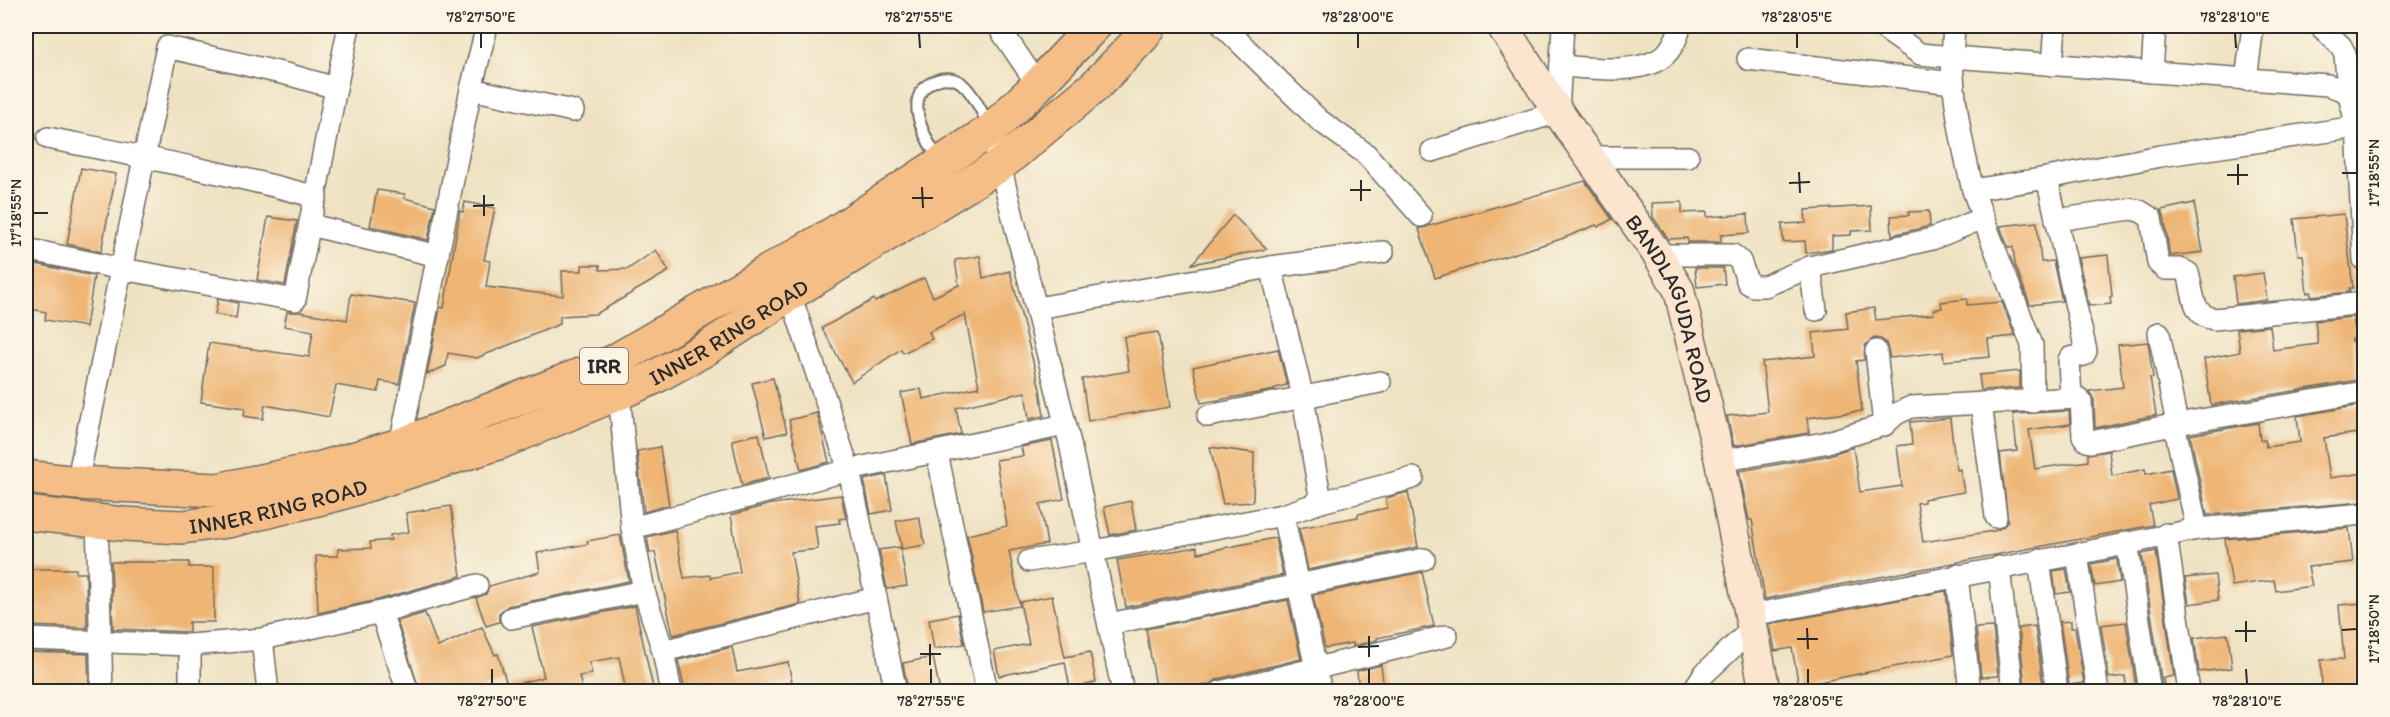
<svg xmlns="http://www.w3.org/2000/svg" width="2390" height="717" font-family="Itim,sans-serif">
<rect width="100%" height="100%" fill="#fcf5e5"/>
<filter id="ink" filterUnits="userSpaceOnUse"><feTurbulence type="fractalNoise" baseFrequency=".0167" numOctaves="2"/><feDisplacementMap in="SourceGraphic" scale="12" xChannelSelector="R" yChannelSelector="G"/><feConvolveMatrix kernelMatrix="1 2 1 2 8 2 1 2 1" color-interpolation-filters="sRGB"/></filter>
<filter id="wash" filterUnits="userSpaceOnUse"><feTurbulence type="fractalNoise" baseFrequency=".008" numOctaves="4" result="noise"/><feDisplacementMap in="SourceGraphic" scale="24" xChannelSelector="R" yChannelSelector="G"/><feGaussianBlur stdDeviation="1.35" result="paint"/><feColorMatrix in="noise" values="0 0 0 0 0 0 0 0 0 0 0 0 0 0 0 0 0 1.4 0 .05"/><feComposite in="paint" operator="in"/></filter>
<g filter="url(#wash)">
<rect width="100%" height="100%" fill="#efe2c2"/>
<g id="blocks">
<!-- building -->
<g fill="#eeb574">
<polygon points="81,168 116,174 101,252 67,244"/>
<polygon points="1585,181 1612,219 1598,227 1596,225 1561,239 1435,278 1419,229"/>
<polygon points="377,190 405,194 404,198 435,206 428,240 370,226"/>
<polygon points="465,202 495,208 484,260 490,261 486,287 563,296 562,271 582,271 582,265 600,265 600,270 628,269 656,250 669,271 596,314 560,316 560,324 477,358 448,353 446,366 427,374 440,307 444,308 460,211 463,212"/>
<polygon points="1682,202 1682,213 1707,212 1707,217 1748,214 1749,233 1721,235 1721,242 1688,242 1687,238 1668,239 1653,217 1652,203"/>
<polygon points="2194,203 2203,252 2170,256 2164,216 2161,210"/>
<polygon points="1871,206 1872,230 1851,231 1851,235 1832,236 1832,249 1806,253 1805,241 1783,242 1782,224 1806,223 1805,210"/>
<polygon points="1929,211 1930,226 1892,235 1891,216 1909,215 1908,212"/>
<polygon points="2344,214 2353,288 2349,288 2350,292 2311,296 2311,292 2307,293 2303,255 2298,255 2294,219"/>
<polygon points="1233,215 1267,249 1192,264"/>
<polygon points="268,217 297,221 285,285 257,280"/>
<polygon points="2037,222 2041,262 2053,261 2062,301 2030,305 2015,264 2013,247 2008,247 2000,226"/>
<polygon points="2108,255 2112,296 2110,297 2111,304 2089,306 2078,258"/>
<polygon points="980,256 983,278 1010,271 1040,389 1044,416 1029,419 1025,392 956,408 961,434 912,444 901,393 921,389 923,399 979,387 965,314 929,332 932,339 903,353 901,349 852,382 822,328 874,299 875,302 924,278 933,297 959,285 955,260"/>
<polygon points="26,262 94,276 86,327 45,320 46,312 26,308"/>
<polygon points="1695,268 1723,268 1725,284 1697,287"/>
<polygon points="2263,273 2267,300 2236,304 2233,277"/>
<polygon points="351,294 415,303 399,384 380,381 378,392 336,385 329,417 265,405 263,419 244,416 245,408 201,402 209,343 309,357 313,331 284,326 287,312 300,312 347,320"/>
<polygon points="218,299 238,303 236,318 215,314"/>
<polygon points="1967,299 1967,305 2002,302 2015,336 1988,339 1990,357 1944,361 1943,352 1890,358 1886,343 1881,339 1874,338 1865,345 1864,360 1856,361 1862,411 1807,418 1809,433 1734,446 1727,416 1768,412 1762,362 1815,356 1813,333 1848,329 1846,312 1874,308 1876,320 1934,314 1933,310 1942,308 1941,302"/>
<polygon points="2353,317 2356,338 2352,339 2358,380 2211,405 2204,359 2240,352 2237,329 2270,326 2273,350 2318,344 2315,321"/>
<polygon points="1158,332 1170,407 1088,421 1082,379 1129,371 1124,337"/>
<polygon points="2148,342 2153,378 2150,378 2156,415 2095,428 2094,400 2089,391 2123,387 2118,345"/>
<polygon points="1278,349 1287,385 1275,388 1275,390 1201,403 1193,367"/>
<polygon points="2020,371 2020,388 1981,390 1979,375"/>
<polygon points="773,378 787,432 766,437 752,383"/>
<polygon points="2362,405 2364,432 2324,438 2330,478 2364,473 2364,502 2207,515 2190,435 2258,423 2260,440 2265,440 2266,447 2300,442 2297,416"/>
<polygon points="2069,411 2070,424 2029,430 2035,469 2088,461 2088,454 2109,451 2112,476 2145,469 2146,474 2171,469 2177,499 2149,505 2153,525 1765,599 1752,520 1749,520 1739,471 1826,456 1853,447 1860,492 1902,486 1897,446 1912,444 1910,422 1950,418 1954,453 1957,470 1960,469 1964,492 1924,499 1924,502 1917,503 1923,542 1994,531 2003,527 2008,521 2000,453 2017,451 2013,414"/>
<polygon points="817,413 829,462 801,470 789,420"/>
<polygon points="759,434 769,478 742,485 732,440"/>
<polygon points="1052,441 1064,499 1040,504 1047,544 1009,551 1020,606 983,612 967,535 1007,526 996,460 1023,456 1021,447"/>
<polygon points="660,447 669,505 644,512 637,451"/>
<polygon points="1210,447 1254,453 1253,502 1223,504"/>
<polygon points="886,475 892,510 871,514 864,480"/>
<polygon points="1408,492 1418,547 1308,570 1299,528 1358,517 1358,514 1387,508 1386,498"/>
<polygon points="841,495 846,518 839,519 840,523 815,526 818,549 791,552 800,604 673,635 655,552 650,553 647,537 675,530 684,578 710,575 711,578 740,572 731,515 772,504"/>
<polygon points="1131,501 1136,530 1110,535 1104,507"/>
<polygon points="451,506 461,576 378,600 318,613 316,556 338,556 338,549 371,548 370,542 391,540 390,535 409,532 406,513"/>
<polygon points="919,517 925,545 902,549 896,521"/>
<polygon points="2349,528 2353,562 2308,567 2312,586 2276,591 2274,580 2232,586 2225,539"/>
<polygon points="620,535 629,581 508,606 499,613 499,622 486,626 476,598 486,594 489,586 540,572 537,553 588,544 587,541"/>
<polygon points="1275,538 1283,575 1126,607 1117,560 1197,547 1198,553"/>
<polygon points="900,547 907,586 887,589 879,550"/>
<polygon points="2156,551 2174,676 2163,678 2165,692 2163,692 2142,554"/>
<polygon points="2117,559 2120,582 2095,586 2091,564"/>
<polygon points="111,562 189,562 189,567 214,567 214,622 189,622 189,632 113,629"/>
<polygon points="26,569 76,569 76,573 86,573 87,628 26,626"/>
<polygon points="2066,569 2070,592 2056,594 2053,571"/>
<polygon points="1422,572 1434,626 1377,638 1377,640 1353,646 1353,643 1325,648 1313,595"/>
<polygon points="2215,575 2218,600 2189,604 2185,578"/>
<polygon points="1946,591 1953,655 1799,686 1792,648 1775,651 1770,624"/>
<polygon points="1052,596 1065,657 1090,652 1096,682 1070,688 1065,662 999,676 994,651 1029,644 1020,602"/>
<polygon points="1288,600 1301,659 1218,679 1211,684 1188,689 1157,692 1146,629"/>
<polygon points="2364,603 2364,692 2322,692 2321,660 2344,659 2339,605"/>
<polygon points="635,606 653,688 626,692 619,657 589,662 592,674 579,676 583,692 512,692 511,685 544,677 532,627"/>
<polygon points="425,613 438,647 482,627 495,655 498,654 506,681 470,692 420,692 397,621"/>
<polygon points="958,614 964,644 934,649 929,619"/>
<polygon points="2071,621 2071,628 2075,628 2084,683 2069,685 2060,622"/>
<polygon points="2126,622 2137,692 2127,692 2125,676 2109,678 2101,625"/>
<polygon points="2035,626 2043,686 2025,688 2019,628"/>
<polygon points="1993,627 1998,676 1981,677 1976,628"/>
<polygon points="2228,634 2232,668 2199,672 2194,638"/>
<polygon points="732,647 737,672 788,662 792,682 765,687 765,692 685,692 678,660"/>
<polygon points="26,652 88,654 89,689 26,689"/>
<polygon points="933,657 940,692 908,692 903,663"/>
<polygon points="1381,665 1384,692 1359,692 1357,671"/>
</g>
</g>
</g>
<g filter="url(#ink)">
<use href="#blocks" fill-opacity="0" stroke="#706b60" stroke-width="1.5"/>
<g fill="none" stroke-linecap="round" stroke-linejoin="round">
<!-- lane casing -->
<g stroke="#706b60" stroke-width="14">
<path id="lane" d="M939,160C925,138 899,94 937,80C945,77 953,78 960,82C973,92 981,111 989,125"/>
</g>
<!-- street casing -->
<g stroke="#706b60" stroke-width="24">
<g id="street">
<polyline points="998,26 1038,85"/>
<polyline points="1223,26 1319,120 1366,154 1421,216"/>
<path d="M1880,26L1920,54L1952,57C1953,102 1962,146 1973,190"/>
<polyline points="1954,26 1952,57 2328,85 2348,92"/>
<polyline points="2320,26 2341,46 2345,54 2348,92 2357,127 2364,260"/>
<polyline points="1748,59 1953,83"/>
<polyline points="2052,65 2055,26"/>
<path d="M1561,66C1589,68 1633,74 1658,60C1670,54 1678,37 1680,26"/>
<polyline points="2152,72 2155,26"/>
<polyline points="2246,80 2253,26"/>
<polyline points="471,89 573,111"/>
<polyline points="991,130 1069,439 1123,692"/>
<path d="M48,138C138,156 228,173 316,197"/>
<polyline points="1432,151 1558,112 1563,26"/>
<polyline points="1590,157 1688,157"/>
<polyline points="2047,178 2160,156 2357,127"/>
<polyline points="1983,218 2032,345 2033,402"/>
<path d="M2056,220L2131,209L2140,211L2151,218L2158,263L2165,269H2180L2188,273C2194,293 2191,316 2215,319L2364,303"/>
<polyline points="310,225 438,256"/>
<polyline points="26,249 122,269 295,300 336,88"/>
<polyline points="1658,255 1733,255 1740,261 1748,283 1753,286 1765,286 1810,267 1932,239 1983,218 1973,190 2047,178 2086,351 2084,355 2070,358 2069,360 2071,398"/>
<polyline points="1271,267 1303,398 1321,502"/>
<polyline points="1810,267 1816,310"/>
<polyline points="790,294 849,470 896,692"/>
<polyline points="1037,308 1271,267 1383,252"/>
<polyline points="2159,333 2177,424 2175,428 2197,529"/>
<polyline points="1876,351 1884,425 1896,414 1911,407 2078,398 2081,401 2083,436 2087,441 2091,442 2177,424 2364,392"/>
<polyline points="619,393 632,528 644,591 663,651 671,692"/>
<polyline points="1981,403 1996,517"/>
<polyline points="1208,416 1380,382"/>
<polyline points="400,445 471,89 487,26"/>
<polyline points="937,453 987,692"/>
<polyline points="1720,461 1824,443 1884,425"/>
<polyline points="77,483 167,47 290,75 336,88 349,26"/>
<polyline points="1283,515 1321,692"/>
<polyline points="97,521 102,692"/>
<polyline points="632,528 849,470 1065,425"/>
<polyline points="2166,534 2189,692"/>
<polyline points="2127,542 2150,692"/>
<polyline points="2077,554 2098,692"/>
<polyline points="2039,560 2057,692"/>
<polyline points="1029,561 1094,551 1283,515 1321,502 1413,478"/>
<polyline points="1999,567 2013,692"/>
<polyline points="1957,575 1970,692"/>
<polyline points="381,612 408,692"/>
<polyline points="1751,615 2077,554 2197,529 2364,514"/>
<polyline points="511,618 644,591"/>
<polyline points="1109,624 1424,559"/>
<polyline points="26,639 190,645 262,639 381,612 477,585"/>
<polyline points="262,639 268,692"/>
<polyline points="663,651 876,598"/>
<polyline points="190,692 190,645"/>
<polyline points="1220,692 1447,636"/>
<polyline points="1692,692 1704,674 1753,628"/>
</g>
</g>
<!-- secondary casing -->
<g stroke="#706b60" stroke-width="33">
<g id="secondary">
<path id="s1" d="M1502,26L1558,112L1658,255L1679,290L1720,461L1765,692"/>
</g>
</g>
<!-- highway casing -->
<g stroke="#706b60" stroke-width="36">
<g id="highway">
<polyline points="26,477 77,483 217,490 318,469 400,445 613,362 836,232 991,130 1038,85 1094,26"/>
<path id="s2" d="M26,513L123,524L182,527L228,521L338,494L501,442L619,393L653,378L704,350L790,294L1000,165L1095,86L1143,36L1150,26"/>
</g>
</g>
<!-- lane -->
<use href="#lane" stroke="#fff" stroke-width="10"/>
<!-- street -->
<use href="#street" stroke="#fff" stroke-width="21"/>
<!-- secondary -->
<use href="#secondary" stroke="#fbe5cf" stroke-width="30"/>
<!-- highway -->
<use href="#highway" stroke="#f6be87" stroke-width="33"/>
</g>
</g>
<!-- ticks -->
<path fill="none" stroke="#2b2b2b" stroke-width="2" d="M481,33V48M919,33L920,48M1358,33V48M1797,33V48M2235,33L2236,48M2238,164V185M1799,172L1800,193M2342,173H2357M2227,175H2248M1361,180V201M1789,183L1810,182M922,187L923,208M1350,190H1371M484,195V216M912,198H933M473,206L494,205M33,213H48M2246,621V642M1807,628L1808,649M2342,630L2357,629M2235,631H2256M1369,636V657M1797,639H1818M930,644V665M1358,647L1379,646M920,654H941M492,669V684M931,669V684M1369,669V684M1808,669V684M2246,669L2247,684"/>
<g text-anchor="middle" stroke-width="6" stroke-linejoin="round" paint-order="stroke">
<!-- shield labels -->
<rect fill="#fcf5e5" stroke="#6a6863" stroke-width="1.5" x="580" y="348" width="48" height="36" rx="4.5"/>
<g font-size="21" font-weight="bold" fill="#2b2b2b">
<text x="604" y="373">IRR</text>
</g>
<!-- street labels -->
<g font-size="22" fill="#2b2b2b" stroke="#fcf5e5">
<text dy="8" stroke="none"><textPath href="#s1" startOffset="332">BANDLAGUDA ROAD</textPath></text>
<text dy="8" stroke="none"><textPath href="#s2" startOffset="741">INNER RING ROAD</textPath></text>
<text dy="8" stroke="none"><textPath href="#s2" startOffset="255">INNER RING ROAD</textPath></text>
</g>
</g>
<!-- margin -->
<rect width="2390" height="717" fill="none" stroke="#fcf5e5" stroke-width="66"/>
<rect x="33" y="33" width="2324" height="651" fill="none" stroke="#2b2b2b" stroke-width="2"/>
<g font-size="15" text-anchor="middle" fill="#2b2b2b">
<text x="481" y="22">78°27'50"E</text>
<text x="919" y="22">78°27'55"E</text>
<text x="1358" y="22">78°28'00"E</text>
<text x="1797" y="22">78°28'05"E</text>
<text x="2235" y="22">78°28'10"E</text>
<text transform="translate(2374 173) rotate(-90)" y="5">17°18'55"N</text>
<text transform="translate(16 213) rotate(-90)" y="5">17°18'55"N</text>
<text transform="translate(2374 629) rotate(-90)" y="5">17°18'50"N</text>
<text x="492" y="706">78°27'50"E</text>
<text x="931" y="706">78°27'55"E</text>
<text x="1369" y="706">78°28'00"E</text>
<text x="1808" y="706">78°28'05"E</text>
<text x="2247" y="706">78°28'10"E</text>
</g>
</svg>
